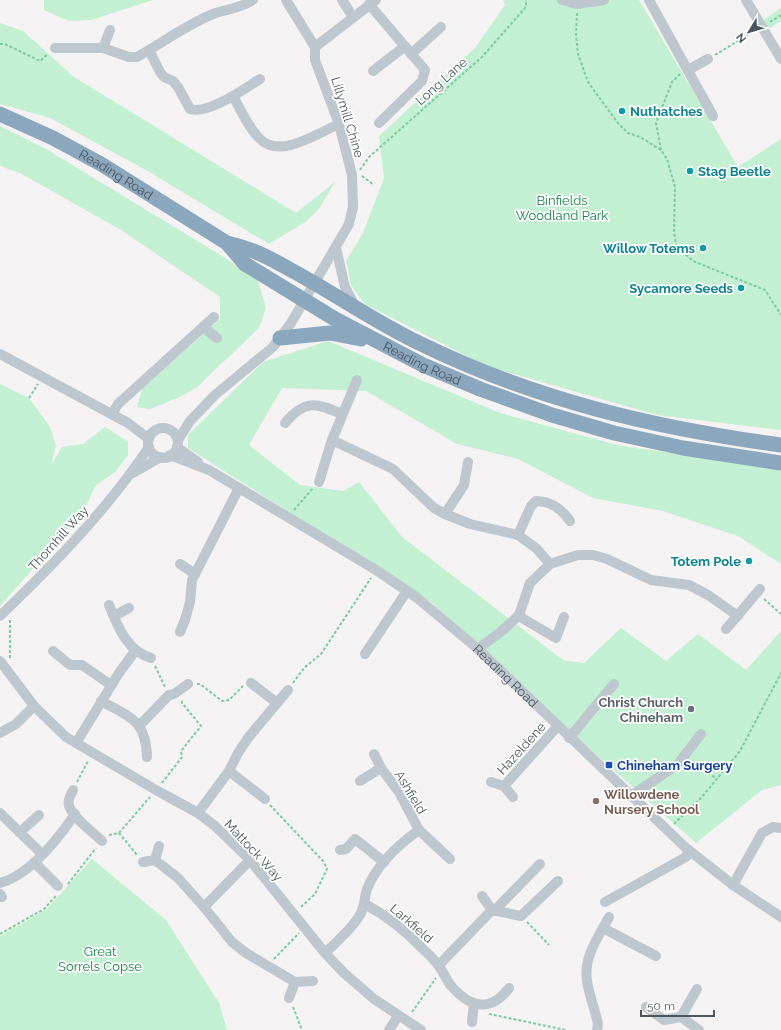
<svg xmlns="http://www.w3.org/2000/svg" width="781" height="1030" font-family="Raleway,sans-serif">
<rect width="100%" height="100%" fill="#f4f2f2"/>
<!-- green -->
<g fill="#c3efd2">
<polygon points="44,0 153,0 91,20 69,21 44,10"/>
<polygon points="503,0 639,0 738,167 781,139 781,430 657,415 486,366 365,304 351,285 346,261 363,233 384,178 379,136 475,48 505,5"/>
<polygon points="781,8 781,21 767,30 762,21"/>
<polygon points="0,23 23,31 74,77 296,213 335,182 319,209 305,222 269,244 146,170 50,118 0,104"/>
<polygon points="0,126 46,149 227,259 258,281 266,308 259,328 197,387 180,397 150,409 137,407 142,389 220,319 220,297 121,230 20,173 0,166"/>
<polygon points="328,341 500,413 621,446 781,468 781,564 738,536 663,511 593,498 518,459 457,444 366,391 282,388 249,445 300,485 343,491 359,482 402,537 563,660 584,663 621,628 666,661 698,634 746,670 781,631 781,785 762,790 696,843 584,744 432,603 188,448 188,435 263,362"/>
<polygon points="0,384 29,398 50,427 56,446 51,465 62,447 83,444 105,427 128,442 128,455 115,472 95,486 84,511 0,606"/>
<polygon points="92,859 166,920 219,1003 227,1030 0,1030 0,936 47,909"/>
</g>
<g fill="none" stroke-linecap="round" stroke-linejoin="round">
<!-- path -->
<g stroke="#7bcda1" stroke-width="2" stroke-dasharray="3 2" stroke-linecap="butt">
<polyline points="577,13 576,35 578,54 588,82 617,122 628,133 640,137 661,150 667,159 675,187 674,233 677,247 693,261 765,290 781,315"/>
<polyline points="770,22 781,15"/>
<polyline points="0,44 5,44 40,61 48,54"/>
<polyline points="715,55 754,31"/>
<polyline points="661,150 656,123 672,82 680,74"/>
<polyline points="360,170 369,157 482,57 526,7 526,0"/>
<polyline points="362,176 374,185"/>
<polyline points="29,398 38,384"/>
<polyline points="294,510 313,488"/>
<polyline points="764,599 781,614"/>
<polyline points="10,620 10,658"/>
<polyline points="155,666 165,687"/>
<polyline points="293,683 304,668 321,654 371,578"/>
<polyline points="197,684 200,684 222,701 229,700 243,686"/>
<polyline points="692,761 717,779"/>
<polyline points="77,782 88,761"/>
<polyline points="162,783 182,757 181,751 201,726 182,703 182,699"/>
<polyline points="270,805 323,861 327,869 315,894 300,908"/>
<polyline points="674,824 701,798 740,751 781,673"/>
<polyline points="119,833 150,797"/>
<polyline points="109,835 119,833 137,855"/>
<polyline points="68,884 96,848"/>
<polyline points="527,922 549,945"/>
<polyline points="0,934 44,909 56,896"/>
<polyline points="274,959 299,933"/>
<polyline points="293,1007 302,1030"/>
<polyline points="412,1012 436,978"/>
<polyline points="489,1014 566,1030"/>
</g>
<!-- minor -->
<g stroke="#bec7ce" stroke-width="10">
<polyline points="342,0 353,17"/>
<polyline points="562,0 577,4 604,0"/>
<polyline points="649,0 713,116"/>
<polyline points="746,0 781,59"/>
<polyline points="369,4 425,70 422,81 379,123"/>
<polyline points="315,47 376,0"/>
<path d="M55,48H103L129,57H137C162,43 186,25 213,14C226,9 240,9 253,0"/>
<polyline points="103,48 110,30"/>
<path d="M149,50L160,72L164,77L173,81L178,87L190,109C208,115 244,89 260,79"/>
<polyline points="411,54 441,27"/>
<polyline points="688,70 708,59"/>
<polyline points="373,71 404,47"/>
<path d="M233,96C241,110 248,127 259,138C279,160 318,133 339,124"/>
<polyline points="336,248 345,287 355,306"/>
<polyline points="203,327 217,338"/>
<polyline points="0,354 128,423 149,439"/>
<polyline points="112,414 118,404 214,317"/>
<path d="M285,423C305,399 316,403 342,414"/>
<circle cx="163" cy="443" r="15"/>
<polyline points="178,440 190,421 215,395 273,347 291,323 349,224 353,207 352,175 339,124 315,60 315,47 286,0"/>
<polyline points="332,440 393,469 434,508 445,514 470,524 518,535 536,548 550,564"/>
<polyline points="177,447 198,462"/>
<path id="s1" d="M170,455L209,470L376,570L416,597L478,649L686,848L733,885L781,917"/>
<polyline points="133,473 161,457"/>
<polyline points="319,482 332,440 357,380"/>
<polyline points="445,514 464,485 468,462"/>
<path d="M518,535L531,506L536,501C550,501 562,509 570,521"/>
<polyline points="180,564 195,574"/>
<path d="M109,605C118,627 127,651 151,658"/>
<polyline points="519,615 522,618 556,638 564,617"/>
<path d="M0,616C54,564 107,510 149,447"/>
<polyline points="114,616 129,608"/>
<polyline points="726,629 760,589"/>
<polyline points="180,632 185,620 190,602 192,580 239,488"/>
<polyline points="478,649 503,630 519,615 530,583 550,564 578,555 593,555 607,559 651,580 689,585 708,595 738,616"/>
<polyline points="53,651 70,665 82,665 111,685"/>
<polyline points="365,654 407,591"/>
<polyline points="0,661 34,706 66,737 156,790 198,813 215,826 250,860 325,953 344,973 374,999 421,1030"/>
<polyline points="251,683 277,703"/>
<path d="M101,701C130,717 146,720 147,757"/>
<polyline points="140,725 169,695 174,694 188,684"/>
<polyline points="0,733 16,724 34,706"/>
<polyline points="569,738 614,684"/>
<polyline points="76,743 119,673 135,651"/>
<polyline points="374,754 381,768 399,792 419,830 450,859"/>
<polyline points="229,771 265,799"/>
<polyline points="360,781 381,768"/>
<polyline points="491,782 504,786 513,797"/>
<polyline points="504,786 557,727"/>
<path d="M73,790C71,795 67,800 69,806C74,819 92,831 102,841"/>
<polyline points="631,796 678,764 701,734"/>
<polyline points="0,813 42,854"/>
<polyline points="198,813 229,771 238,753 248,738 288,690"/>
<polyline points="20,832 39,815"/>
<polyline points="340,850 346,849 355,839 384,862"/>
<polyline points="155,860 178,878 204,907 232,942 246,953 295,982 313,981"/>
<polyline points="143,862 155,860 159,846"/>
<polyline points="35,863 58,886"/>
<path d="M0,883C30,875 58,839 75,814"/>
<polyline points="733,885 762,833 773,827 781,828"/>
<polyline points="0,894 2,897"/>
<polyline points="482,896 492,910 521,916 558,881"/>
<polyline points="605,902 686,857 689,850"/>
<path d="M365,904C387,916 406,931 423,949C428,954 434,959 438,965C444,972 446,981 453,988C472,1009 492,1011 509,988"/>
<polyline points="204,907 250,860"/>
<polyline points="494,911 540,864"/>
<polyline points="603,928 656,956"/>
<path d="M325,953C336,942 351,930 360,915C365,907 364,898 367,889C377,864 398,845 419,830"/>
<polyline points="439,965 492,910"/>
<polyline points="289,998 295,982"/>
<polyline points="646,1007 664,1020 681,1017 697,989"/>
<polyline points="681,1017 699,1030"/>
<polyline points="472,1022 474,1003"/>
<polyline points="389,1030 398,1016"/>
<path d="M597,1030L598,1024C595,1009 589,995 587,981C583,957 599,936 609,917"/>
</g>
<!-- highway -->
<g stroke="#8ba7be" stroke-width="15">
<path id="s2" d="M0,114L53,138L101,164L227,243C251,248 270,258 291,270C334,293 375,322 419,343C535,400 654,428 781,445"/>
<path id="s3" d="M227,243L245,264L335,319L423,365L480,389L552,415L614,433L683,448L781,463"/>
<polyline points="280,338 330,333 361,339"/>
</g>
</g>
<!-- markers -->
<g fill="#0f9aa8" stroke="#fff" stroke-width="1.5">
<circle cx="622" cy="111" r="4"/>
<circle cx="690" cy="171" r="4"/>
<circle cx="703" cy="248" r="4"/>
<circle cx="741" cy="288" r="4"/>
<circle cx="749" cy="561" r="4"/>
</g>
<circle fill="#6b7280" stroke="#fff" stroke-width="1.5" cx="691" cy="709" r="4"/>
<rect fill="#1a4fb4" stroke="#fff" stroke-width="1.5" x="605" y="761" width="8" height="8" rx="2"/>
<circle fill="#8d6e63" stroke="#fff" stroke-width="1.5" cx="596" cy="801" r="4"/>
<g text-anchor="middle" stroke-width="3.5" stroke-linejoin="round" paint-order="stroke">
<!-- street labels -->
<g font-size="13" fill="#4a565f" stroke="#fff">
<text transform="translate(441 81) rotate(-42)" y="5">Long Lane</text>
<text transform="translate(348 117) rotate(73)" y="5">Lillymill Chine</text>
<text dy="5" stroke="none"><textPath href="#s2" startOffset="131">Reading Road</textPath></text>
<text dy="5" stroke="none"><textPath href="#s3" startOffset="231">Reading Road</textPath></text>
<text transform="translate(58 538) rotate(-48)" y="5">Thornhill Way</text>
<text dy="5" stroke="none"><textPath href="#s1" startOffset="404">Reading Road</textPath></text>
<text transform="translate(521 748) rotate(-48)" y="5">Hazeldene</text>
<text transform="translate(411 792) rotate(59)" y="5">Ashfield</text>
<text transform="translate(254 850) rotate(47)" y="5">Mattock Way</text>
<text transform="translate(412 923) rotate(41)" y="5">Larkfield</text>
</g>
<!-- culture labels -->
<g font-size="13" font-weight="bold" fill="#0d838f" stroke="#fff" text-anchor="end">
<text x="630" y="116" text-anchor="start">Nuthatches</text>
<text x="698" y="176" text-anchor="start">Stag Beetle</text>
<text x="695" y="253">Willow Totems</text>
<text x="733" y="293">Sycamore Seeds</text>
<text x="741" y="566">Totem Pole</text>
</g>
<!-- park labels -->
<g font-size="13" fill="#1a8149" stroke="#fff">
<text x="562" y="205">Binfields<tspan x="562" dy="15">Woodland Park</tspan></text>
<text x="100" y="956">Great<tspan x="100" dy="15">Sorrels Copse</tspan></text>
</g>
<!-- worship labels -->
<g font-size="13" font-weight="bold" fill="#5b616d" stroke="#fff" text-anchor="end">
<text x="683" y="707">Christ Church<tspan x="683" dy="15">Chineham</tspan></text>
</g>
<!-- transit labels -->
<g font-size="13" font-weight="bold" fill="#164399" stroke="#fff" text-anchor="start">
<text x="617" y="770">Chineham Surgery</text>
</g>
<!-- education labels -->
<g font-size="13" font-weight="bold" fill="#785e54" stroke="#fff" text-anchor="start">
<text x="604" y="799">Willowdene<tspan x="604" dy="15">Nursery School</tspan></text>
</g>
</g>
<!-- north arrow -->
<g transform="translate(749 32) rotate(232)" stroke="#ffffff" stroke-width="3" paint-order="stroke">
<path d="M0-3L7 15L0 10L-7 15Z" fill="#4a565f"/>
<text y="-6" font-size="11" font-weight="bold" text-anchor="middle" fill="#4a565f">N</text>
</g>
<!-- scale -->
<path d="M641 1010v6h73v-6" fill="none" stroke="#4a565f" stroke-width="2"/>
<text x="647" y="1010" font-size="12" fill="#4a565f" stroke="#ffffff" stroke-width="3" paint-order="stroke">50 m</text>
</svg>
